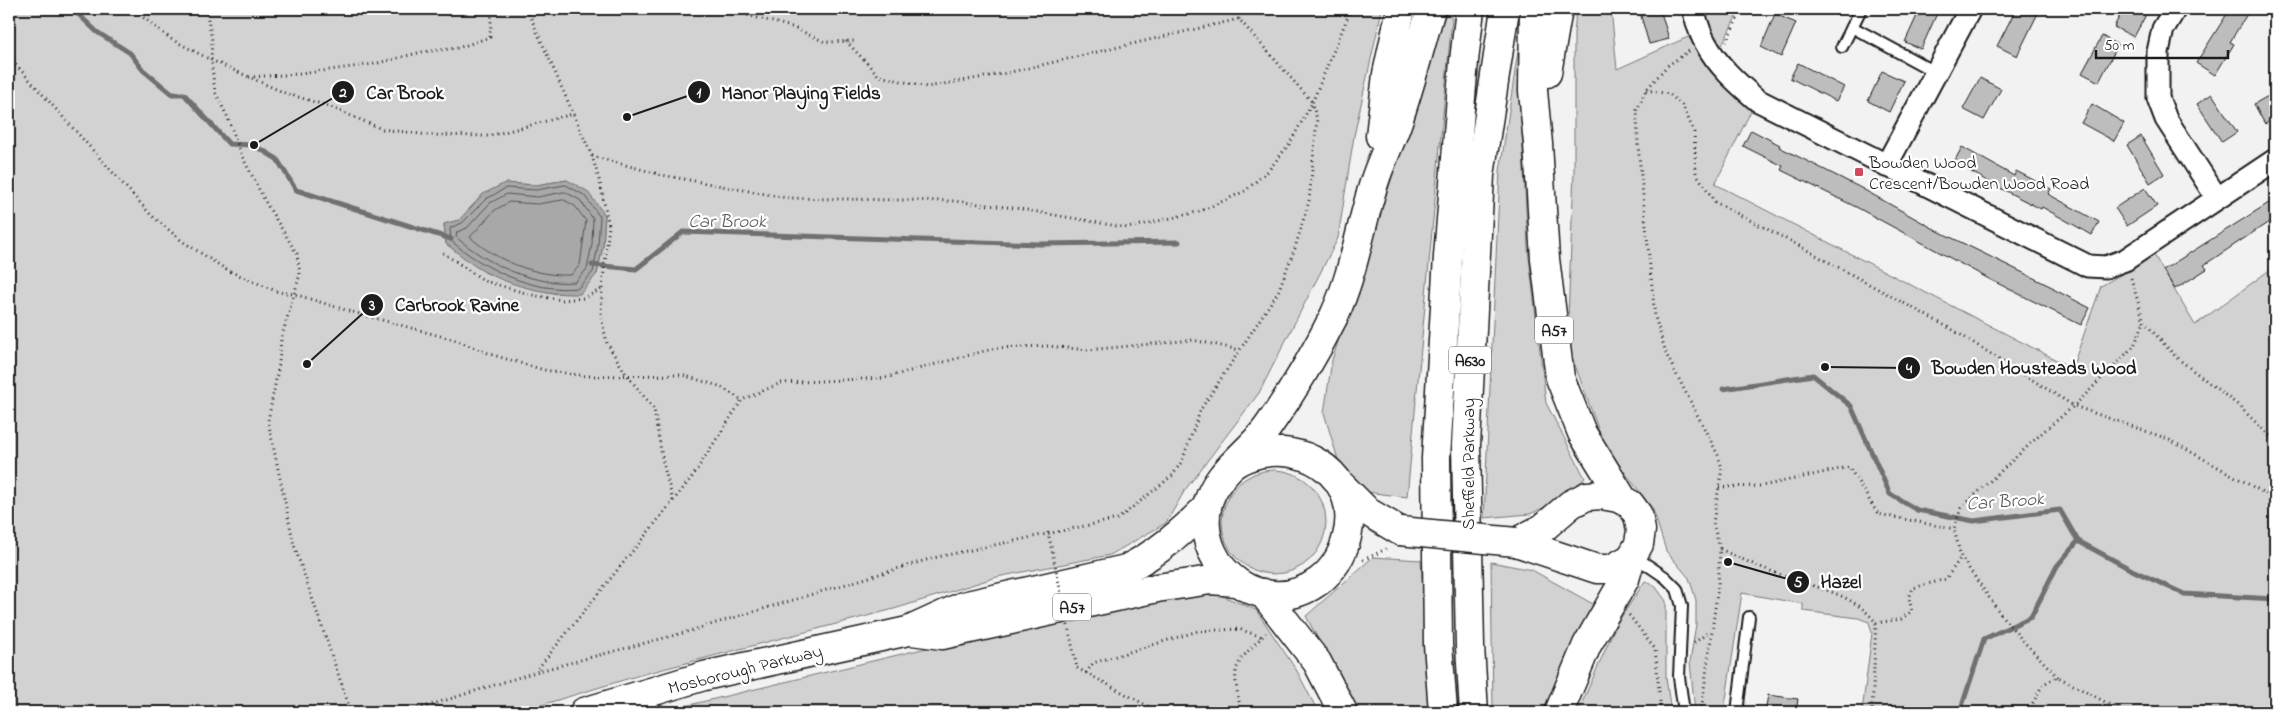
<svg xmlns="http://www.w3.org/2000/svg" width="2284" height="721" font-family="'Indie Flower',sans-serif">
<rect width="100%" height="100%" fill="#f2f2f2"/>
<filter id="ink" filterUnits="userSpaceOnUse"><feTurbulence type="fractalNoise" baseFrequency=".02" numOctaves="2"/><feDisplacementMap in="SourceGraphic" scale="10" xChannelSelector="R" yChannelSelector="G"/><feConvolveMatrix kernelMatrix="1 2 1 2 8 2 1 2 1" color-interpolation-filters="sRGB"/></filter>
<g filter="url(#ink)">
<!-- green -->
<g fill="#d2d2d2" stroke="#777" fill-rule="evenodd">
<path d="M9,9H1382L1354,136L1338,238L1259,393L1185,490L1166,523L1110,555L997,577L894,609L640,675L518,712H9ZM567,180L605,215L603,246L597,274L557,294L523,286L486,273L446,244L444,224L459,220L505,183L536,185Z"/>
<polygon points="1576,9 1611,9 1617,69 1688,37 1751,111 1715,184 2072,368 2101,286 2154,255 2195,325 2275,266 2275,712 1862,712 1872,633 1869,622 1858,618 1803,611 1803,604 1742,593 1724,712 1695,712 1690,662 1696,624 1696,600 1689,578 1666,551 1653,509 1604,445 1567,343 1574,171 1574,34"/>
<polygon points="1698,9 1740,9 1720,49"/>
<polygon points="1446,13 1452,18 1407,497 1366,492 1339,463 1324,413 1332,360"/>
<polygon points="1518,51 1528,249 1546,403 1585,478 1560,500 1530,514 1484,518 1500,171"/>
<circle cx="1274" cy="522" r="52"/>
<polygon points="1373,557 1421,560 1430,712 1356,712 1306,616"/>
<polygon points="1491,562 1532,570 1593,604 1547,712 1493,712"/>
<polygon points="1645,581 1655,586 1666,601 1666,678 1671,712 1578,712 1616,625"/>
<polygon points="1220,595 1256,610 1297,671 1318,712 660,712 1035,622 1152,597"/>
</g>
<!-- water -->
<path fill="#a8a8a8" stroke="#707070" d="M567,180L587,191L605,215L603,246L597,274L580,294C549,295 515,287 487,273C472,266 459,253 446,244L444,224L459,220L483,194L505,183L536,185Z"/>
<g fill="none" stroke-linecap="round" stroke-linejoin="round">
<!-- shore -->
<g stroke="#545454" stroke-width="1">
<path d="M566,185L584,195L600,217L598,245L593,272L578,288C532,293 485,269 451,241L450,228L462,223L486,199L506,188L536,190Z"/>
<path d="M565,192L580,200L593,219L592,244L587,269L575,282C533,286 487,264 456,237L457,232L467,228L490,203L507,194L537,197Z"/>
<path d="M564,200L575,206L586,221L580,265L571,275C537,277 495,260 470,237L495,210L509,202L537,204Z"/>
</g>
<!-- stream -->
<g stroke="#707070" stroke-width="5">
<polyline points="73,9 97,32 130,53 143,70 172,94 184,94 229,144 254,145 277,159 296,190 451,239"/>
<polyline points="592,265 636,269 683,232 1040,244 1179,242"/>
<polyline points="1723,389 1813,375 1851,406 1890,494 1917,510 1974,521 2060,510 2078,541 2132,570 2184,594 2275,599"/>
<polyline points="1960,712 1984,639 2031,617 2057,566 2078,541"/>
</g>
</g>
<!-- building -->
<g fill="#bdbdbd" stroke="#1c1c1c">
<polygon points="1639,9 1660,9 1669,39 1649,44"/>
<polygon points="1920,9 1939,9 1921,49 1905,42"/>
<polygon points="2016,9 2040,9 2017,56 1997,46"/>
<polygon points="2123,9 2149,9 2134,37 2114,27"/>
<polygon points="2230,9 2250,9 2230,42 2234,44 2215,75 2196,63"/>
<polygon points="1775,14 1796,23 1781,57 1761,47"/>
<polygon points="2102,36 2118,45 2099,82 2082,73"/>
<polygon points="1798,63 1844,87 1836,101 1790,78"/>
<polygon points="1882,71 1904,81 1889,112 1868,101"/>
<polygon points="1980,78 2001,89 1984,120 1963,109"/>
<polygon points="2275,92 2275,118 2265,124 2254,104"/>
<polygon points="2212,94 2237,132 2222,142 2197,104"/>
<polygon points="2092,104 2124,123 2114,141 2081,123"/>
<polygon points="1751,130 1780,145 1779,147 1859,187 1936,230 2054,288 2053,289 2090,308 2081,325 1989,279 1858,208 1781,170 1783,166 1743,146"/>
<polygon points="2141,136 2164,174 2150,183 2127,145"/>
<polygon points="1962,147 2014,176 2016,171 2051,189 2048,194 2099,222 2092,235 2042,207 2041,209 1996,186 1954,162"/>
<polygon points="2145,188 2157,206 2127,226 2115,208"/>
<polygon points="2275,199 2275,218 2204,265 2207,269 2175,289 2163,270"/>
<polygon points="1768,695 1798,699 1796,712 1765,712"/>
</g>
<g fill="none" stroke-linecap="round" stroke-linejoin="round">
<!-- service casing -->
<g stroke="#1c1c1c" stroke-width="14">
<g id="service">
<polyline points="1852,27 1937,73"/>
<polyline points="1842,47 1861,9"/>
<polyline points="1634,556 1665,577 1677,589 1682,606 1679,677 1684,712"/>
<polyline points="1737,712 1749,617"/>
</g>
</g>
<!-- minor casing -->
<g stroke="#1c1c1c" stroke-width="25">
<g id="minor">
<path d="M1693,9C1696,19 1699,32 1705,42C1717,65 1737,83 1757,100L2088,266L2106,267L2125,260L2275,160"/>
<polyline points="2175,9 2163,29 2158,52 2158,98 2166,119 2217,198"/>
<polyline points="1886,166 1970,9"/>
</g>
</g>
<!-- trunk casing -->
<g stroke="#1c1c1c" stroke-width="31">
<g id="trunk">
<polyline points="1534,9 1533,91 1538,144 1545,259 1560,378 1582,433 1624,501"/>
<polyline points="1547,73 1558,9"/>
<polyline points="1380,136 1387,74 1401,9"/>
<path d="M1231,466C1265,442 1318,448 1341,486C1359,516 1346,561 1319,581C1266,621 1195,571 1207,507C1214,473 1248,454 1267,428C1292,393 1315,354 1334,316C1354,273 1360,227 1374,183C1380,163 1390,144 1397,124C1410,87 1420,47 1431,9"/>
<polyline points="1341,485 1368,512 1400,531"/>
<polyline points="1516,542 1543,528 1571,504 1587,496 1602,495 1618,498 1630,504 1638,515 1641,530 1639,544 1631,558 1625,579 1587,645 1559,712"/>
<polyline points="1516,542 1597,569 1611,569 1631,558"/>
<polyline points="1263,593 1317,662 1343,712"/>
<polyline points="912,631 942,635 1157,588 1211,580 1236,582"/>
<path d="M584,712L704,676L908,631L963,606L1126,569C1158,553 1182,532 1207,507"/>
<polyline points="1443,712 1438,644 1436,458 1448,256 1464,61 1470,9"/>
<polyline points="1474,712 1470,647 1466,445 1480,175 1505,9"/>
</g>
</g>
<!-- path -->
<g stroke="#1c1c1c" stroke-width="3" stroke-dasharray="1 4" stroke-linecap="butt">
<polyline points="138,9 144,18 171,39 211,60 285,93 328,106 382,129 428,135 489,136 573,114"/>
<polyline points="206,9 212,40 211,60 215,92 227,116 242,156 266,203 297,254 300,274 281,339 279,364 268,421 294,545 349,706 349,712"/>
<polyline points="527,9 592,156 600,183 609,226 602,289 601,317 607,343 626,374 654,409 663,463 673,501 536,671"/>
<path d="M590,9C623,15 654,15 687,9"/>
<polyline points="713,9 735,12 792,27 825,42 856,41"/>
<polyline points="1239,19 1243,9"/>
<polyline points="846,41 879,76 927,87 1007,73 1239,19 1312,102"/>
<polyline points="1726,42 1742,9"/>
<polyline points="1689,51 1667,66 1646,90 1637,110 1638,145 1655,317 1667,356 1718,455 1722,468 1713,523 1720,549 1718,586 1701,712"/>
<polyline points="9,57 151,215 182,241 227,270 278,292 294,294 349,311 455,340 493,355 544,370 586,376 682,375 719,386 742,400"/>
<polyline points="249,77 300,74 374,64 422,52 458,48 490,37 492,9"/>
<polyline points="1646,90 1669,94 1683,106 1694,132 1696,173 1715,202 1792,242 1953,330 2074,406 2168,439 2275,499"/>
<polyline points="592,156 662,175 787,198 953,201 1015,208 1128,228 1201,211 1245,191 1268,171 1290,143 1312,103"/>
<polyline points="443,253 485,281 532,295 562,300 584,298 602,289"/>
<polyline points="2131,278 2144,322 2177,358 2238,405 2275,441"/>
<polyline points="1719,487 1762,486 1849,467 1878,514 1954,529"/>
<polyline points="673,501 692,477 742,400 781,383 884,378 996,348 1048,346 1088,350 1193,340 1240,350"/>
<path d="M1720,549C1741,559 1762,568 1784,576C1818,589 1854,593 1876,623L1872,712"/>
<polyline points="1363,560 1386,549"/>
<polyline points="1629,615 1655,649 1661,712"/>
<polyline points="1876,623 1901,619 1912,611 1909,598 1913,588 1946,579 1961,557"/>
<polyline points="1694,643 1710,631"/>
<polyline points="1077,668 1159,712"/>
<polyline points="1086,673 1093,663 1198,631 1239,629 1262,637"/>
<polyline points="2058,677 2023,641 2002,616 1961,557 1954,529 1961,508 2043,432 2074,406 2134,346 2144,322"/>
<polyline points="9,710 23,712"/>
<polyline points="408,712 539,671 683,633 933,558 1118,519 1173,475 1182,461 1201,409 1278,292 1295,248 1309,201 1317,119 1312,103 1351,9"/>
<path d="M1241,712C1232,664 1231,668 1266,633"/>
<polyline points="2028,712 2043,684 2058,677 2124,712"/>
</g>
<!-- service -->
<use href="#service" stroke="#fff" stroke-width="10"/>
<!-- minor -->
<use href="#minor" stroke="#fff" stroke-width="21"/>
<!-- trunk -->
<use href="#trunk" stroke="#fff" stroke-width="28"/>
<!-- trunk-bridge casing -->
<g stroke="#1c1c1c" stroke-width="31" stroke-linecap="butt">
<polyline id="trunk-bridge" points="1400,531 1516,542"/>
</g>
<!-- path-bridge -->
<polyline stroke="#1c1c1c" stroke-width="3" stroke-dasharray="1 4" stroke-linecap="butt" points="1048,532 1077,668"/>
<!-- trunk-bridge -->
<use href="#trunk-bridge" stroke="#fff" stroke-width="28"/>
</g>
</g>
<!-- markers -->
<rect fill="#d1495b" stroke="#fff" stroke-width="2" x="1854" y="167" width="10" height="10" rx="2.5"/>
<g text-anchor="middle" stroke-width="4.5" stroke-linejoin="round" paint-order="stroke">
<!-- shield labels -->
<g fill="#fff" stroke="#606060" stroke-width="1">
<rect x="1535" y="316.5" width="38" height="27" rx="4"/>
<rect x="1449" y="346.5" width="42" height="27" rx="4"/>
<rect x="1053" y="593.5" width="38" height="27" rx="4"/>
</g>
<g font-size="16" font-weight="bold" fill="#1c1c1c">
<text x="1554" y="336">A57</text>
<text x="1470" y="366">A630</text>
<text x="1072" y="613">A57</text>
</g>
<!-- poi labels -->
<g font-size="18" fill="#1c1c1c" stroke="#fff" text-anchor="start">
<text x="1869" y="168">Bowden Wood<tspan x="1869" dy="21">Crescent/Bowden Wood Road</tspan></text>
</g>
<!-- street labels -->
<g font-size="18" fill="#1c1c1c" stroke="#fff">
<text transform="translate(1468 464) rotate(-90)" y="6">Sheffield Parkway</text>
<text transform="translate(745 669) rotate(-14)" y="6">Mosborough Parkway</text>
</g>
<!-- water labels -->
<g font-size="19" font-style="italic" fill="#5b5b5b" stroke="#fff">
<text x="727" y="227">Car Brook</text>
<text transform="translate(2005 500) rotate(-4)" y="7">Car Brook</text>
</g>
</g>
<!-- callouts -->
<path fill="none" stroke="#1c1c1c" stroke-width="2" d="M627 117L699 92M254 145L343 92M307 364L372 305M1825 367L1909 368M1728 562L1798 582"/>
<g fill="#1c1c1c" stroke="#fff" stroke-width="2">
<circle cx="627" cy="117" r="5"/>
<circle cx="254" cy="145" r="5"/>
<circle cx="307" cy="364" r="5"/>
<circle cx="1825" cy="367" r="5"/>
<circle cx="1728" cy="562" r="5"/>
<circle cx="699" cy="92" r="12"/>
<circle cx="343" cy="92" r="12"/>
<circle cx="372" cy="305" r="12"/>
<circle cx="1909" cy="368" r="12"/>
<circle cx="1798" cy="582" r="12"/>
</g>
<g font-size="15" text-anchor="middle" font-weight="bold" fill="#fff">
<text x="699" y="97">1</text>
<text x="343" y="97">2</text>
<text x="372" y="310">3</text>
<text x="1909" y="373">4</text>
<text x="1798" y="587">5</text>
</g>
<g font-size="19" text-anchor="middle" font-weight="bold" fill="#1c1c1c" stroke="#fff" stroke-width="4.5" stroke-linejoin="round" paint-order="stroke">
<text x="801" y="99">Manor Playing Fields</text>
<text x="405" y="99">Car Brook</text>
<text x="457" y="311">Carbrook Ravine</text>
<text x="2034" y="374">Bowden Housteads Wood</text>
<text x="1841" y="588">Hazel</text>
</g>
<!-- margin -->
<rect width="2284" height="721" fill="none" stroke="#fff" stroke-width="30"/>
<rect x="15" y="15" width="2254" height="691" fill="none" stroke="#1c1c1c" stroke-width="2" filter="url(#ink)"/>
<!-- scale -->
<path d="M2096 50v8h132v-8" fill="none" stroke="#1c1c1c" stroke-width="2.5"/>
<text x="2104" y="50" font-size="15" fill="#1c1c1c" stroke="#ffffff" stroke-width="4" paint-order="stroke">50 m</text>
</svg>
